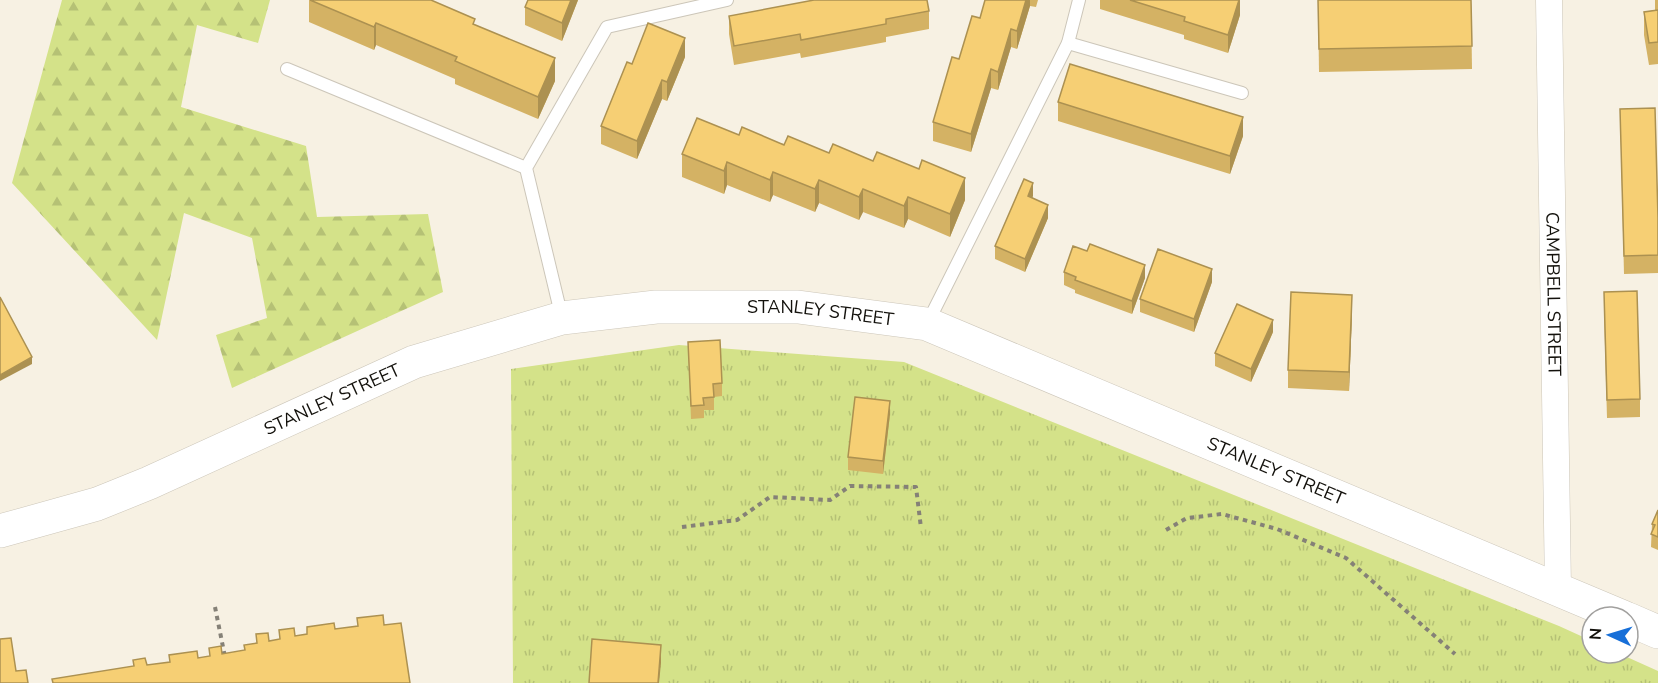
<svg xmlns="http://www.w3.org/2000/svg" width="1658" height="683" font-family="'Nunito Sans',sans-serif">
<defs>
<pattern id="grass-tufts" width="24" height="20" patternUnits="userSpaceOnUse" patternTransform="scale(1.5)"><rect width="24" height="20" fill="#d4e289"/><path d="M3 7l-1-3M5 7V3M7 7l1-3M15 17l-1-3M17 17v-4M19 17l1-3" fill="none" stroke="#b5c175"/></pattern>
<pattern id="forest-firs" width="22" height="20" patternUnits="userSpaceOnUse" patternTransform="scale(1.5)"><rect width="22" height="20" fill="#d4e289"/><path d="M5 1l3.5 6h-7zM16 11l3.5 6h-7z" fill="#b5c175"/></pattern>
</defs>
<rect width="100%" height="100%" fill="#f7f1e3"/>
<!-- grass -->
<polygon fill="url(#grass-tufts)" points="679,345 904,362 1559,626 1592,641 1592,653 1618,653 1658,671 1658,683 513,683 511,369"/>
<!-- forest -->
<polygon fill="url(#forest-firs)" points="62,0 270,0 258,43 197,25 181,107 306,146 317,217 428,214 443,292 232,388 216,335 267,318 252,238 184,213 157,340 12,183"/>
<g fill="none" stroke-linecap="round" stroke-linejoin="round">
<!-- lane casing -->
<g stroke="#ccc6b9" stroke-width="14">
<g id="lane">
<polyline points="1068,43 1242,93"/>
<polyline points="287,69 526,168"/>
<polyline points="562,318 526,168 607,27 727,0"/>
<polyline points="927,324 1068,43 1079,0"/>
</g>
</g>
<!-- street casing -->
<g stroke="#ccc6b9" stroke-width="27">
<g id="street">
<path id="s1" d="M1549,0L1558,589"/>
</g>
</g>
<!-- secondary casing -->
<g stroke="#ccc6b9" stroke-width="34">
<g id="secondary">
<path id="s2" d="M0,531L97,504L149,483L414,362L562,318L656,307H798L927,324L1623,617"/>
<polyline points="1628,619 1658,632"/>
</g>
</g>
<!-- path -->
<g stroke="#858177" stroke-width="4" stroke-dasharray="4.5 4.5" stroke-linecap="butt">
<polyline points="682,527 737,520 770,497 830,500 850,486 916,487 921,528"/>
<polyline points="1166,530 1187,518 1222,514 1277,529 1346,558 1455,654"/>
<polyline points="215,607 225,657"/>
</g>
<!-- lane -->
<use href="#lane" stroke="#fff" stroke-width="12"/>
<!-- street -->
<use href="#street" stroke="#fff" stroke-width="26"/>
<!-- secondary -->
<use href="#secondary" stroke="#fff" stroke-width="33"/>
</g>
<!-- wall -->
<g fill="#d4b264">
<polygon points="309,0 475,25 555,81 538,119 455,84 455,79 376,45 374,50 309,22"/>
<polygon points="528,0 578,0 562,41 525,25 525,7"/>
<polygon points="985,0 1038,0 1036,7 1030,6 1017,49 1011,47 998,90 991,88 971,152 933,141 933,122 959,59 980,18"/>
<polygon points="1100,0 1240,0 1240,15 1228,53 1184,39 1184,35 1100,9"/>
<polygon points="1318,0 1471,0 1472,69 1319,72"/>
<polygon points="1655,0 1658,0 1658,64 1649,65 1644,35 1644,12 1655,10"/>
<polygon points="929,11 929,29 886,37 886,42 801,58 800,53 734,65 729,34 729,16"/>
<polygon points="685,57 667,101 662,99 637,159 601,144 601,126 632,64"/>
<polygon points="1058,102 1243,136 1230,174 1058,121"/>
<polygon points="1620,109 1658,218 1658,273 1624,274"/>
<polygon points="739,135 829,153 965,200 950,237 908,219 904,228 863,212 859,220 819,203 815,212 773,195 770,202 727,185 724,194 682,177 682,154"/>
<polygon points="1033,196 1032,198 1048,218 1025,272 995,259 995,246"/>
<polygon points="1064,272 1145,278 1132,314 1075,293 1075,290 1064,285"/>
<polygon points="1212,282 1194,332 1140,312 1140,299"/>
<polygon points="1604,311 1640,399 1640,417 1607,418"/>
<polygon points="1352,313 1349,391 1288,388 1288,370"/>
<polygon points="1273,332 1251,382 1215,366 1215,353"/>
<polygon points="688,342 722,383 722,396 714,397 714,410 704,410 704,418 691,419"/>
<polygon points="890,414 883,474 848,470 848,457"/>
<polygon points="1658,510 1658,550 1651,547 1652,524"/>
</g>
<!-- shaded-wall -->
<g fill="#ac9151">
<polygon points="571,0 578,0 562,41 562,23"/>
<polygon points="1026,0 1030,0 1030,6 1017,49 1017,31"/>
<polygon points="1239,0 1240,0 1240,15 1228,53 1228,35"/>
<polygon points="376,23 376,45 374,50 374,27"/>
<polygon points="1011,29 1011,47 998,90 998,72"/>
<polygon points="685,38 685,57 667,101 667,82"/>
<polygon points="555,58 555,81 538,119 538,97"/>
<polygon points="991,69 991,88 971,152 971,134"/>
<polygon points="662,80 662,99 637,159 637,141"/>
<polygon points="1243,117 1243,136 1230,174 1230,156"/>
<polygon points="727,162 727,185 724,194 724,171"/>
<polygon points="773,172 773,195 770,202 770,180"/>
<polygon points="965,178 965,200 950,237 950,214"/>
<polygon points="819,180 819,203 815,212 815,189"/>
<polygon points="1033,183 1033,196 1028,209 1028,196"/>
<polygon points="863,189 863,212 859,220 859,197"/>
<polygon points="908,197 908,219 904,228 904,206"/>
<polygon points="1048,205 1048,218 1025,272 1025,259"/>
<polygon points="1145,265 1145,278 1132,314 1132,301"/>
<polygon points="1212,269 1212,282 1194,332 1194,319"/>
<polygon points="1352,295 1352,313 1349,391 1349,372"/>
<polygon points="1273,320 1273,332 1251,382 1251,369"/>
<polygon points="32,357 32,364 0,381 0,375"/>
<polygon points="890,401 890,414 883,474 883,461"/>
<polygon points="661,645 661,663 659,683 658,683"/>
</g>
<!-- building -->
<g fill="#f6cf74" stroke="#ac9151" stroke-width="1.5">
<polygon points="310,0 431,0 475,19 473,24 555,58 538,97 455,61 457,57 376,23 374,27"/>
<polygon points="528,0 571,0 562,23 525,7"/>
<polygon points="814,0 927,0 929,11 886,19 886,24 801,40 800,34 734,46 729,16"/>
<polygon points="985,0 1026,0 1017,31 1011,29 998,72 991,69 971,134 933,122 952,57 959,59 972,16 980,18"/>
<polygon points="1130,0 1239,0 1228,35 1184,21 1185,17"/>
<polygon points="1318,0 1471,0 1472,46 1319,49"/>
<polygon points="1658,10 1658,42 1649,43 1644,12"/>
<polygon points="648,23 685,38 667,82 662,80 637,141 601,126 627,62 632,64"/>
<polygon points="1070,64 1243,117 1230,156 1058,102"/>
<polygon points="1655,108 1658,218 1658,255 1624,256 1620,109"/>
<polygon points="697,118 739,135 742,127 784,145 788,136 829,153 833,144 873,161 877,152 919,169 922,160 965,178 950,214 908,197 904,206 863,189 859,197 819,180 815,189 773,172 770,180 727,162 724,171 682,154"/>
<polygon points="1024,179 1033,183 1028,196 1048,205 1025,259 995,246"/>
<polygon points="1090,244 1145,265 1132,301 1075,280 1076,277 1064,272 1073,246 1087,251"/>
<polygon points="1158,249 1212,269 1194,319 1140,299"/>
<polygon points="1637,291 1640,399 1607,400 1604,292"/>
<polygon points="1291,292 1352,295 1349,372 1288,370"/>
<polygon points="0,297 32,357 0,375"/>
<polygon points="1237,304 1273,320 1251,369 1215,353"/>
<polygon points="720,340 722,383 713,384 714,397 703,398 704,405 691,406 688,342"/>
<polygon points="855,397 890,401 883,461 848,457"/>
<polygon points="1658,510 1658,537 1651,534 1655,525 1652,524"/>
<polygon points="383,615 384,625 401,623 410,683 53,683 52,679 134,666 133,660 145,658 147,665 170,662 169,655 197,651 198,658 210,656 209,648 221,646 222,654 245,650 244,645 257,643 256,634 268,633 269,641 280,639 279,630 294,628 295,636 307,634 307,627 334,623 335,629 358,626 357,618"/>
<polygon points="11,638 16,671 26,670 28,683 0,683 0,639"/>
<polygon points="592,639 661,645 658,683 589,683"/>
</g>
<g text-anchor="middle" stroke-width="6" stroke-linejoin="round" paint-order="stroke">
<!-- street labels -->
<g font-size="18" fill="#13110c" stroke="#fff">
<text dy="6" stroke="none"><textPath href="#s1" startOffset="294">CAMPBELL STREET</textPath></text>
<text dy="6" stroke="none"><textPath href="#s2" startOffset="862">STANLEY STREET</textPath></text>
<text dy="6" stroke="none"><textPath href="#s2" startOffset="358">STANLEY STREET</textPath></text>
<text dy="6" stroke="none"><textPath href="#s2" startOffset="1348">STANLEY STREET</textPath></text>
</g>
</g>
<!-- north arrow -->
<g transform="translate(1610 635) rotate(274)"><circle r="28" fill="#ffffff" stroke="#a1a09e" stroke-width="1.5"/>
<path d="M0-4.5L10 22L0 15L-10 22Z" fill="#176fd8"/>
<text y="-9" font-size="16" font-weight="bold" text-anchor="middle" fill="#13110c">N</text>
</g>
</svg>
